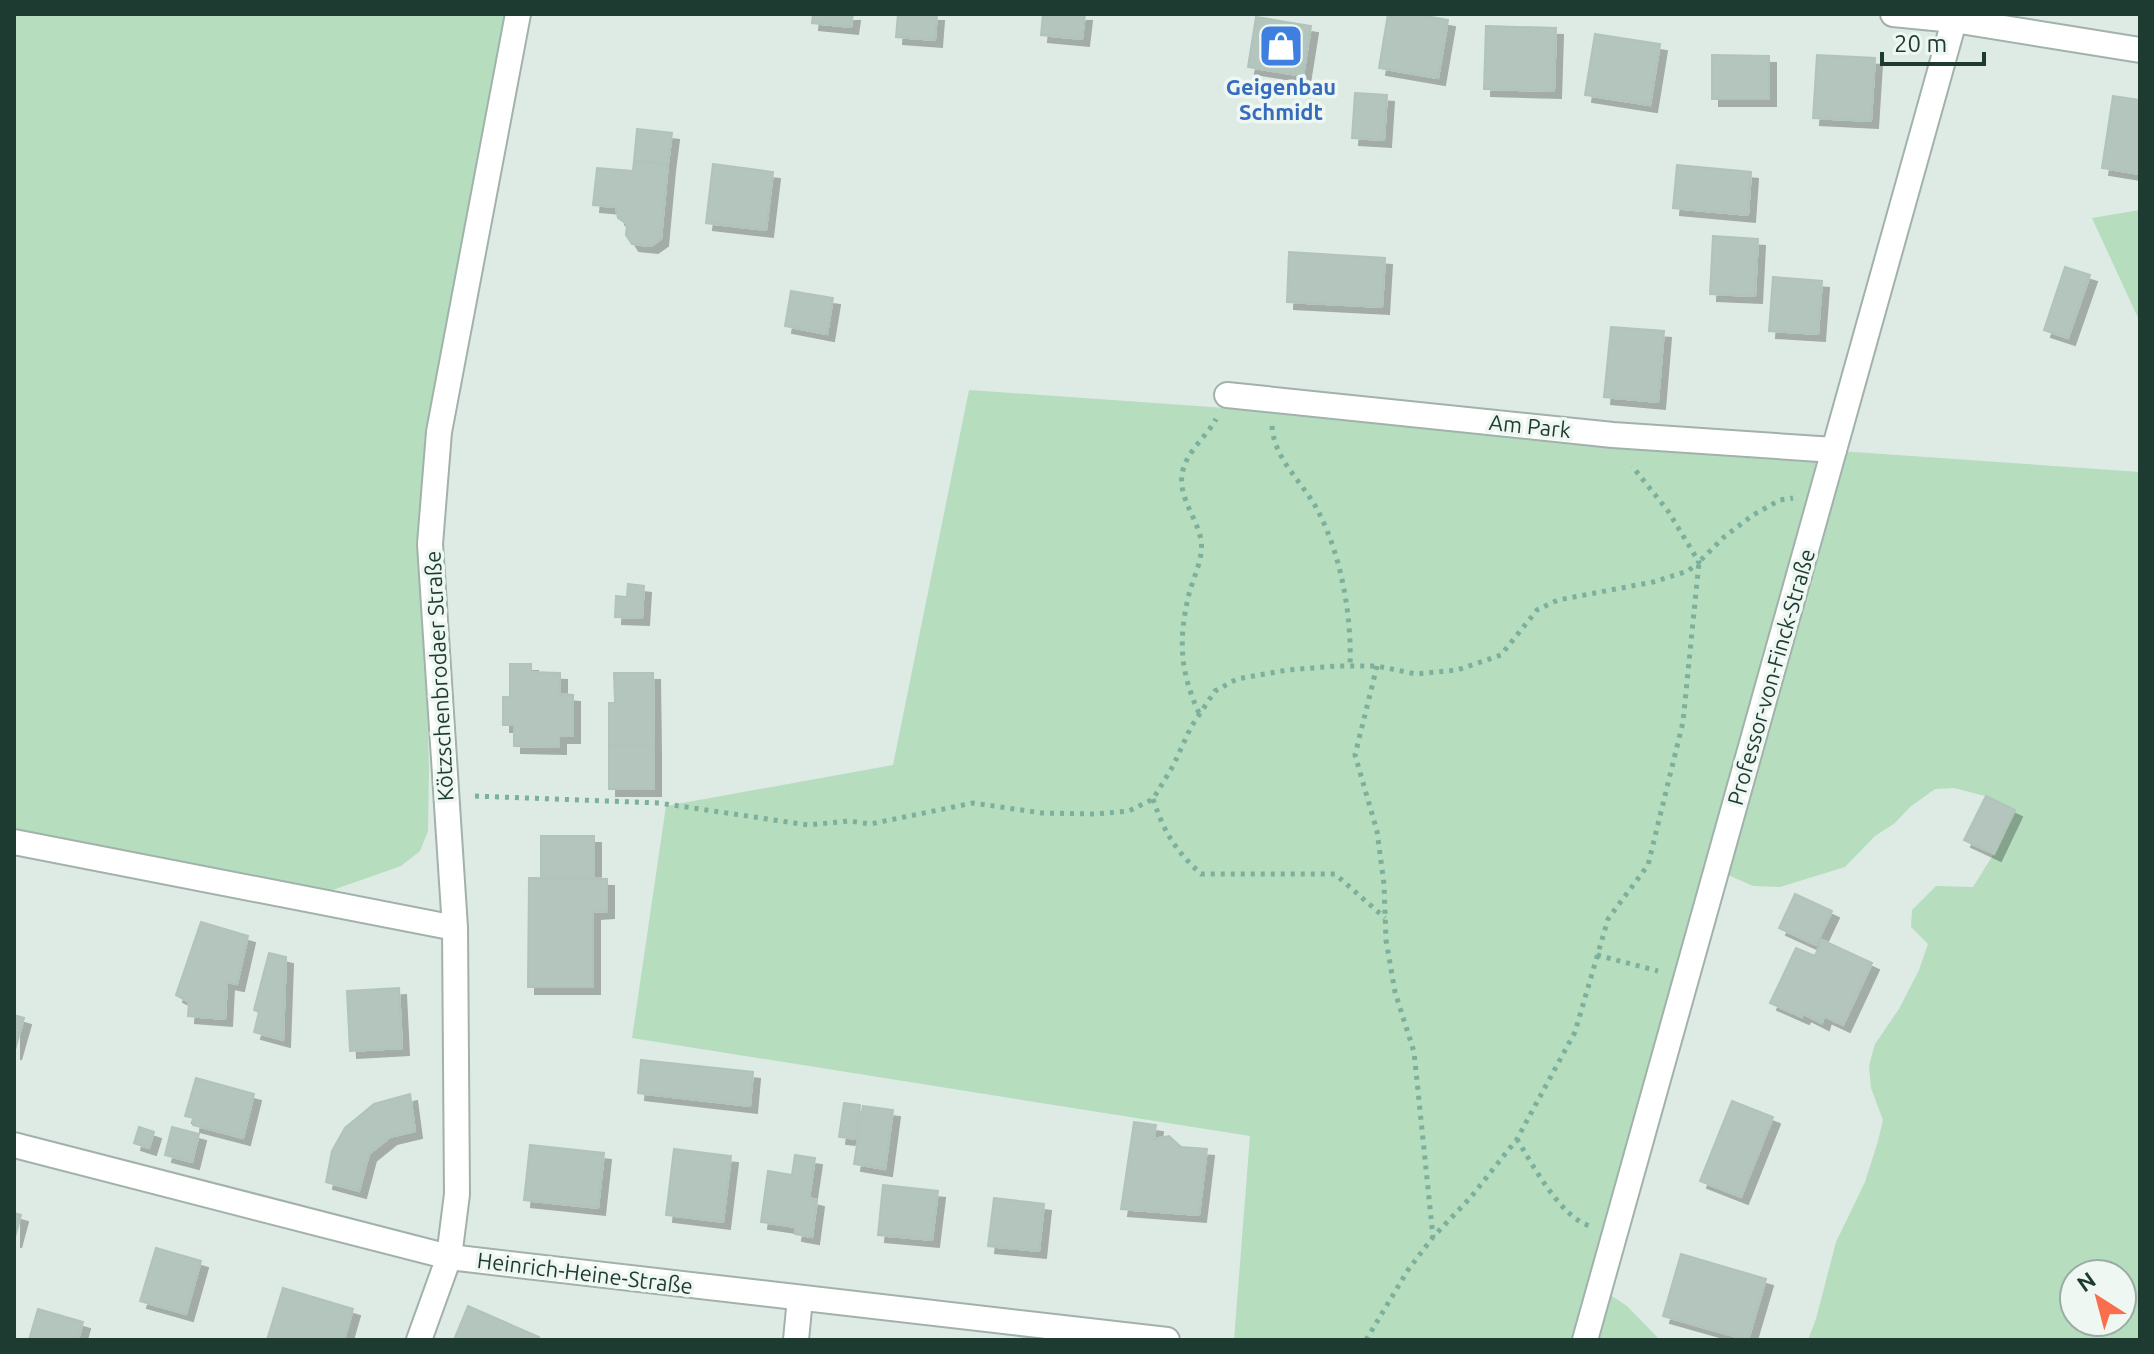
<svg xmlns="http://www.w3.org/2000/svg" width="2154" height="1354" font-family="Ubuntu,sans-serif">
<defs>
<filter id="shadow"><feDropShadow dx="7" dy="7" stdDeviation="0" flood-color="#0004"/></filter>
</defs>
<rect width="100%" height="100%" fill="#deeae4"/>
<!-- green -->
<g fill="#b5ddbe" fill-rule="evenodd">
<polygon points="14,14 506,14 459,272 421,508 429,768 428,831 420,851 401,866 327,892 14,839"/>
<polygon points="2140,210 2140,322 2092,218"/>
<path d="M969,390L2140,472V1340H1808L1816,1319L1836,1242L1865,1182L1878,1141L1883,1120L1871,1088L1869,1066L1875,1044L1899,1009L1919,970L1928,944L1911,927L1912,910L1936,886L1973,887L1993,855L1964,840L1985,796L1954,788L1935,789L1910,807L1895,823L1875,836L1845,867L1780,887L1753,886L1728,875L1714,914L1606,1292L1627,1306L1660,1340H1234L1250,1136L632,1038L666,806L893,765ZM2074,1274H2122V1322H2074Z"/>
</g>
<!-- building -->
<g fill="#b3c5bd" stroke="#b0c4bb" stroke-width="2" filter="url(#shadow)">
<polygon points="813,14 853,14 851,27 812,23"/>
<polygon points="898,14 937,14 935,40 896,37"/>
<polygon points="1043,14 1085,14 1082,39 1041,35"/>
<polygon points="1388,14 1415,14 1448,20 1438,78 1379,68"/>
<polygon points="1256,17 1311,26 1303,76 1248,67"/>
<polygon points="1486,26 1556,28 1554,91 1484,89"/>
<polygon points="1595,34 1660,44 1650,105 1585,95"/>
<polygon points="1712,55 1769,56 1769,99 1712,99"/>
<polygon points="1817,55 1875,58 1871,121 1813,118"/>
<polygon points="1355,93 1387,95 1384,140 1352,138"/>
<polygon points="2113,96 2140,100 2140,174 2102,168"/>
<polygon points="637,129 672,133 668,164 634,161"/>
<polygon points="634,161 668,164 661,239 651,246 632,244 626,235 627,224 618,218 616,207 593,205 597,168 633,171"/>
<polygon points="713,164 773,172 766,230 706,223"/>
<polygon points="1677,165 1751,172 1748,215 1673,208"/>
<polygon points="1713,236 1758,239 1755,296 1710,294"/>
<polygon points="1289,252 1385,258 1382,307 1287,302"/>
<polygon points="2065,267 2090,275 2068,338 2044,330"/>
<polygon points="1773,277 1822,281 1818,334 1769,331"/>
<polygon points="791,291 833,298 827,334 785,326"/>
<polygon points="1611,327 1664,331 1658,402 1604,397"/>
<polygon points="628,584 644,586 642,618 615,617 616,596 627,597"/>
<polygon points="510,664 531,664 531,672 560,673 560,694 573,695 573,736 559,736 559,747 514,746 514,725 503,725 503,697 510,697"/>
<polygon points="614,673 653,673 654,746 609,746 609,703 615,703"/>
<rect x="609" y="746" width="45" height="43"/>
<polygon points="1986,796 2015,810 1994,854 1964,840"/>
<rect x="541" y="836" width="53" height="43"/>
<polygon points="529,878 607,879 607,911 593,912 593,987 528,987"/>
<polygon points="1795,894 1832,911 1816,945 1779,928"/>
<polygon points="201,922 248,936 237,984 227,982 225,1019 188,1016 189,1002 176,995"/>
<polygon points="1822,940 1872,963 1843,1025 1824,1016 1822,1023 1804,1014 1802,1017 1770,1003 1796,948 1815,956"/>
<polygon points="269,953 286,957 283,1040 254,1032 259,1012 254,1010"/>
<polygon points="399,988 402,1048 350,1051 347,991"/>
<polygon points="14,1015 24,1018 14,1053"/>
<polygon points="641,1060 753,1072 750,1106 638,1093"/>
<polygon points="196,1078 254,1094 243,1138 193,1125 194,1118 185,1116"/>
<polygon points="410,1094 415,1131 390,1137 369,1154 359,1191 326,1182 332,1151 345,1128 374,1104"/>
<polygon points="1732,1101 1773,1117 1741,1197 1700,1181"/>
<polygon points="844,1103 860,1105 856,1139 839,1137"/>
<polygon points="863,1106 893,1110 885,1169 854,1164"/>
<polygon points="1134,1122 1156,1125 1154,1139 1169,1136 1181,1147 1207,1149 1199,1215 1121,1209"/>
<polygon points="139,1127 154,1132 149,1148 134,1143"/>
<polygon points="172,1127 199,1134 192,1162 165,1155"/>
<polygon points="530,1145 604,1153 598,1208 524,1200"/>
<polygon points="674,1149 731,1156 723,1222 666,1215"/>
<polygon points="795,1155 815,1158 809,1198 817,1200 812,1237 795,1234 796,1227 761,1222 768,1171 792,1175"/>
<polygon points="883,1185 938,1191 932,1240 878,1235"/>
<polygon points="994,1198 1044,1204 1039,1251 988,1246"/>
<polygon points="14,1213 21,1215 14,1241"/>
<polygon points="156,1248 201,1261 186,1314 140,1301"/>
<polygon points="1681,1254 1766,1279 1748,1340 1663,1316"/>
<polygon points="283,1288 353,1309 344,1340 267,1340"/>
<polygon points="468,1306 539,1337 538,1340 454,1340"/>
<polygon points="38,1309 83,1322 78,1340 29,1340"/>
</g>
<g fill="none" stroke-linecap="round" stroke-linejoin="round">
<!-- minor casing -->
<g stroke="#a1b2ab" stroke-width="28">
<g id="minor">
<polyline points="1893,14 1954,20 2140,50"/>
<polyline points="1227,395 1613,435 1834,450"/>
<polyline points="14,842 455,928"/>
<polyline points="14,1145 449,1257 1167,1340"/>
<polyline points="419,1340 449,1257 457,1194 455,928 430,544 439,432 518,14"/>
<polyline points="796,1340 800,1298"/>
<polyline points="1585,1340 1956,14"/>
</g>
</g>
<!-- path -->
<g stroke="#7cb09d" stroke-width="5" stroke-dasharray="4 6" stroke-linecap="butt">
<path d="M1272,426C1274,460 1303,482 1318,511C1341,555 1352,616 1350,666"/>
<polyline points="1377,666 1355,755 1377,831 1384,884 1386,940 1395,992 1414,1052 1433,1237"/>
<path d="M1199,713C1180,672 1178,639 1189,594C1193,578 1204,558 1201,540C1197,517 1176,495 1183,470C1188,450 1207,436 1216,419"/>
<polyline points="475,796 659,803 808,825 849,821 870,824 973,803 1042,813 1096,814 1129,811 1153,799 1173,766 1191,727 1215,691 1237,679 1287,670 1337,666 1377,666 1416,674 1457,670 1501,655 1537,610 1558,600 1653,582 1688,571 1699,562 1668,511 1632,466"/>
<path d="M1153,799C1164,832 1175,850 1201,874H1335L1385,918"/>
<polyline points="1597,955 1658,971"/>
<path d="M1517,1139C1532,1164 1561,1218 1590,1226"/>
<polyline points="1366,1340 1408,1270 1433,1237 1471,1197 1517,1139 1575,1032 1608,919 1648,865 1683,722 1699,562 1724,537 1753,515 1780,500 1793,498"/>
</g>
<!-- minor -->
<use href="#minor" stroke="#fff" stroke-width="24"/>
</g>
<!-- icons -->
<defs>
<g id="shop-square" transform="scale(2.3)"><rect x="-9" y="-9" width="18" height="18" rx="4" fill="#3f7fe0" stroke="#eef7f2"/><path d="M-5-2.5h2.3a2.7 3.5 0 0 1 5.4 0H5L5.5 6h-11ZM-1.5-2.5h3a1.5 2.3 0 0 0-3 0Z" fill="#fff"/></g>
</defs>
<g fill-rule="evenodd">
<use href="#shop-square" x="1281" y="46"/>
</g>
<g text-anchor="middle" stroke-width="7" stroke-linejoin="round" paint-order="stroke">
<!-- shop labels -->
<g font-size="22" font-weight="bold" fill="#366cbe" stroke="#eef7f2">
<text x="1281" y="95">Geigenbau<tspan x="1281" dy="25">Schmidt</tspan></text>
</g>
<!-- street labels -->
<g font-size="22" fill="#1e3b32" stroke="#eef7f2">
<text transform="translate(1530 426) rotate(6)" y="8">Am Park</text>
<text transform="translate(439 676) rotate(-93)" y="8">Kötzschenbrodaer Straße</text>
<text transform="translate(1771 677) rotate(-74)" y="8">Professor-von-Finck-Straße</text>
<text transform="translate(585 1273) rotate(7)" y="8">Heinrich-Heine-Straße</text>
</g>
</g>
<!-- border -->
<rect width="2154" height="1354" fill="none" stroke="#1e3b32" stroke-width="32"/>
<!-- north arrow -->
<g transform="translate(2098 1298) rotate(324)"><circle r="38" fill="#eef7f2" stroke="#9baca5" stroke-width="2"/>
<path d="M0-6L14 30L0 20L-14 30Z" fill="#f96f4d"/>
<text y="-12" font-size="22" font-weight="bold" text-anchor="middle" fill="#1e3b32">N</text>
</g>
<!-- scale -->
<path d="M1882 52v12h102v-12" fill="none" stroke="#1e3b32" stroke-width="4"/>
<text x="1894" y="52" font-size="24" fill="#1e3b32" stroke="#eef7f2" stroke-width="6" paint-order="stroke">20 m</text>
</svg>
